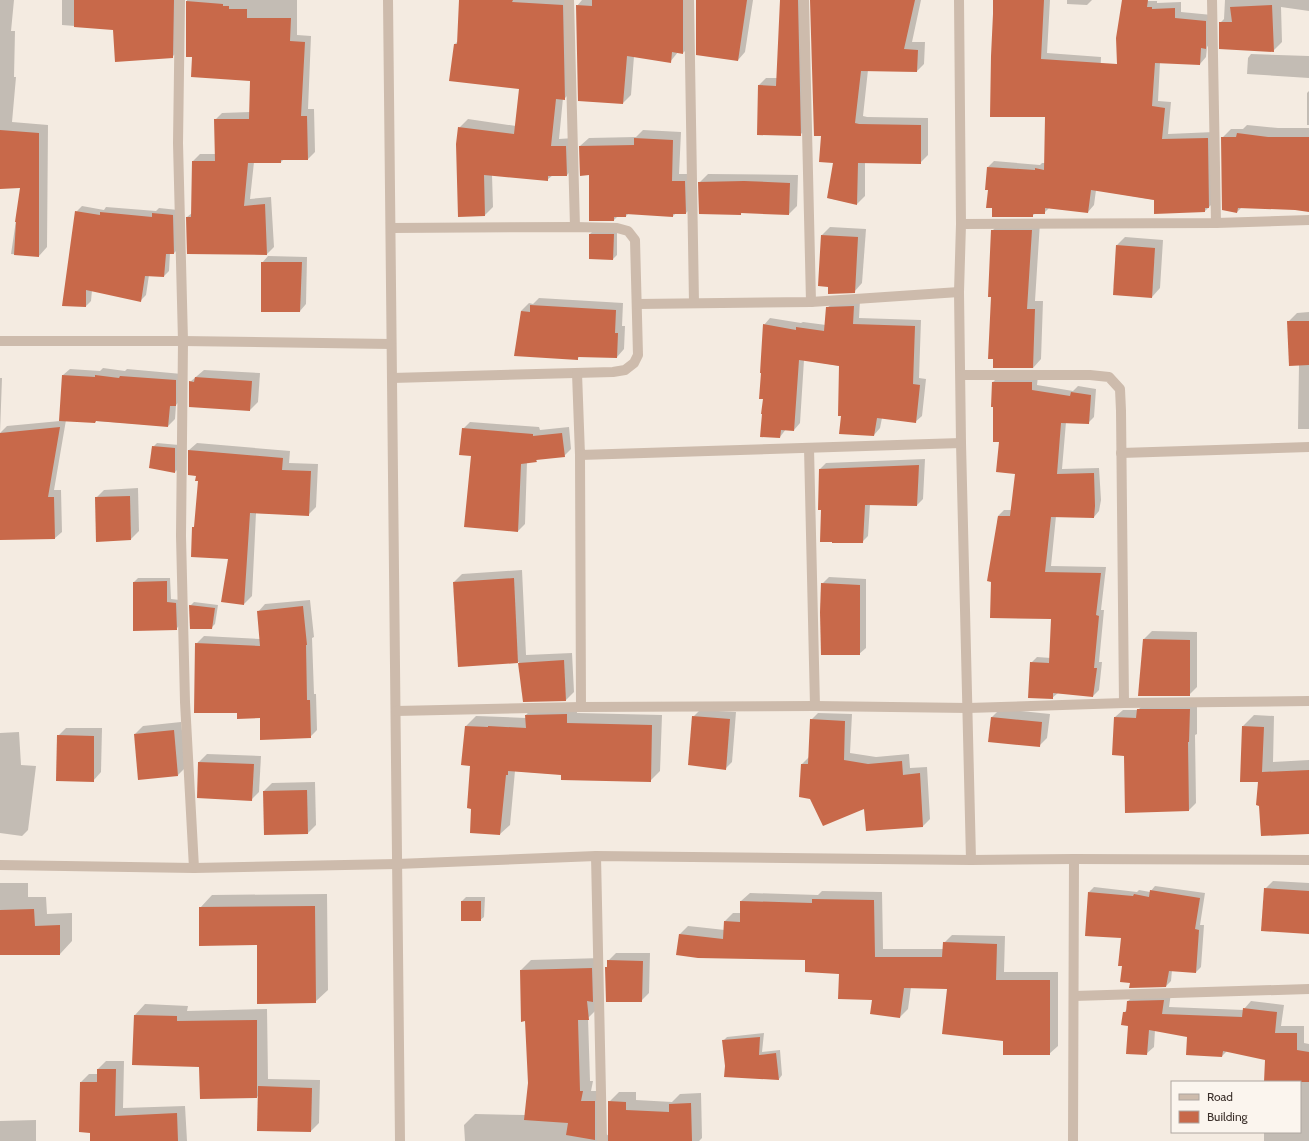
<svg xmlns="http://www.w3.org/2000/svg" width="1309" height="1141" font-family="Cabin,sans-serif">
<rect width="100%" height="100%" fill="#f4ebe1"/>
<!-- shadow -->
<g fill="#0003">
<polygon points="0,0 14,0 11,31 15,31 14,77 16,77 12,122 48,125 47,247 39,256 11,254 21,187 0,188"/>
<polygon points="62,0 180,0 179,50 172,57 114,29 62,25"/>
<polygon points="187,0 297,0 297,35 311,36 308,109 314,109 315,152 308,159 284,159 281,162 254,162 250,199 271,197 274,247 267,254 187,217 192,213 193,161 200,154 216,154 215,120 222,113 250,112 251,80 193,56 187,56"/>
<polygon points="460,0 571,0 573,90 565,98 563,98 559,139 574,138 575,166 567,175 553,175 547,180 492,175 493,207 485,215 459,128 468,119 516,126 520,89 455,44 458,41"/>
<polygon points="582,0 690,0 691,45 683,53 678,52 670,62 634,56 631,95 623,103 577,6"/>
<polygon points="696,0 753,0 745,52 738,60"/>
<polygon points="781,0 805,0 808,127 800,135 759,85 766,78 778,78"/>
<polygon points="812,0 921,0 912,42 925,42 924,64 917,71 868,70 863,116 867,117 928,118 928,155 920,163 865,162 865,196 857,204 828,198 835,162 823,135"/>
<polygon points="994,0 1050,0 1047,53 1101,57 1099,107 1117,109 1140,1 1157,1 1157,3 1181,2 1181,12 1212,15 1212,41 1207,47 1206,57 1200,64 1160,62 1158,101 1171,102 1168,134 1214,132 1215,201 1205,211 1155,200 1096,190 1094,205 1088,212 1049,208 1044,213 1036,213 1032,216 993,207 989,189 986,189 988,167 994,161 1040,165 1042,163 1045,163 1046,116"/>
<polygon points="1067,0 1092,0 1087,5 1067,4"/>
<polygon points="1225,0 1309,0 1309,11 1281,7 1282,42 1273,51 1220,23 1224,19"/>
<polygon points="1251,54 1309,56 1309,78 1247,74 1248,58"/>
<polygon points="1309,91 1309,125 1307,125 1307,93"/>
<polygon points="1247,125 1278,128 1309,128 1309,211 1295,209 1242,207 1237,212 1222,138 1231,129 1243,129"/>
<polygon points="643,130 681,132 679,174 693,174 694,205 686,213 676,213 673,216 629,213 626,216 618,216 614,220 580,146 589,138 636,137"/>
<polygon points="708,174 798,175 797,206 789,214 742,212 741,214 700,213 700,182"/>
<polygon points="82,206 104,210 106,207 156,211 159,208 178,210 179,248 174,253 170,253 169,271 164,276 149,275 146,295 140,301 92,290 91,301 86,306 76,212"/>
<polygon points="1040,222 1035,301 1043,301 1041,359 1033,368 992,296 992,231 1000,223"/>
<polygon points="830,227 866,229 862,283 854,292 822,235"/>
<polygon points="594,230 617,231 617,255 613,259 590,234"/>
<polygon points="1125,237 1163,240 1160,288 1152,297 1117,245"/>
<polygon points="268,256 307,257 306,304 300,311 262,263"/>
<polygon points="539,298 623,303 622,326 625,326 624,349 617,357 580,356 577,359 521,311 529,303 533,304"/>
<polygon points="860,300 859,318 921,320 919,378 926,379 922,416 915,422 882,418 880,428 874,435 842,415 840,366 804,360 800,423 794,430 786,429 780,437 764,398 764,325 770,318 801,323 803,322 826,325 827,308 834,302"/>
<polygon points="1309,312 1309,429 1298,429 1299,365 1288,322 1297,313"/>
<polygon points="103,368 125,371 127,369 182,374 182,398 176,405 175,419 168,426 96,421 66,420 54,490 61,490 62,532 55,538 0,539 0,378 2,378 0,433 7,426 60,421 63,375 70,369 100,371"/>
<polygon points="204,370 260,373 258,402 250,410 190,382"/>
<polygon points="999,376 1038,376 1037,385 1073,391 1078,386 1096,389 1094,417 1088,423 1066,422 1062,469 1099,468 1101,500 1099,511 1094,517 1056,516 1051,566 1106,567 1101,610 1104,610 1099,662 1102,662 1099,690 1093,696 1058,693 1052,698 1031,663 1037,657 1051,658 1052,618 992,581 998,516 1004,510 1012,510 1016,473 1000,441 994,406 992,406 993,382"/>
<polygon points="470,422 539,427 540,430 569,427 571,449 564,456 538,459 536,461 527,462 525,524 518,531 472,455 463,429"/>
<polygon points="157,443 179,445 179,468 175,472 153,447"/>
<polygon points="197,443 290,451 289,463 318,464 316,507 308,515 256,513 252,596 244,604 229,558 193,528 195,526 199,480 189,450"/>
<polygon points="925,459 923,499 917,505 870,504 868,536 862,542 822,509 820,469 826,463"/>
<polygon points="138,488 139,531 131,539 96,498 104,490"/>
<polygon points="522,570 526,655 572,653 574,692 566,700 524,701 519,662 459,666 454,582 462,574"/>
<polygon points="829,577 866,579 866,648 859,654 822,584"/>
<polygon points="138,578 170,578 171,599 180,600 180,625 176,629 134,582"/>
<polygon points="310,600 314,637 312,638 314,694 316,694 317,730 310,737 261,717 238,712 196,644 204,636 260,639 258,612 265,604"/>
<polygon points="194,602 218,605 215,624 211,628 190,606"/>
<polygon points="1152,631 1197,632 1197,687 1189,695 1144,639"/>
<polygon points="1146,702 1197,702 1197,734 1195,735 1196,803 1189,810 1125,755 1115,717 1123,710 1138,710"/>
<polygon points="576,704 577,713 662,715 660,771 650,781 515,771 510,825 500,834 471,832 472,808 471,765 466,726 476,716 526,718 526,715 535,705"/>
<polygon points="1000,709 1050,714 1047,738 1039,746 989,741 992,717"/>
<polygon points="700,710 736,712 732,762 725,769 693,717"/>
<polygon points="818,713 852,714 850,753 876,757 909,754 910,768 927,767 930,819 923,826 867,830 865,807 802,764 809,757 811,720"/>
<polygon points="1254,715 1274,716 1273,762 1309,760 1309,833 1259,781 1243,726"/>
<polygon points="181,722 186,767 178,775 135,734 143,726"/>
<polygon points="66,728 102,728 101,772 93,781 58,736"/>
<polygon points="19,732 21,765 36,766 28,830 22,836 0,833 0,733"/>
<polygon points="207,754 261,756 259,792 251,800 198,797 199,762"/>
<polygon points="315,782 316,825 308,833 264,791 272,783"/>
<polygon points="1273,881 1309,883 1309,933 1265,889"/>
<polygon points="0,883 28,883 28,897 46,897 47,914 72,913 72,941 60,954 0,954"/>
<polygon points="1155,886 1205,893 1200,925 1204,925 1201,967 1196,972 1172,970 1171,981 1166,986 1131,982 1123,965 1123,937 1089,892 1094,887 1137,892 1139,890 1150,892"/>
<polygon points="822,891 882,892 883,949 944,949 944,943 952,935 1005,936 1004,972 1058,972 1058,1046 1049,1054 1004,1040 948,988 911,987 908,1009 900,1017 873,999 840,973 806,959 677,954 680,934 688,926 725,930 725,921 733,913 741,913 741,901 750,893 818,895"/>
<polygon points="327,894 328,990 315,1002 258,944 200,908 212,895"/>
<polygon points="466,897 485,897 484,917 480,920 462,901"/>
<polygon points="616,953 650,953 649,993 641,1001 606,968 608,966 608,961"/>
<polygon points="602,958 598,1008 588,1018 590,1081 593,1081 591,1091 604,1091 606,1134 609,1136 609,1102 619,1092 636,1092 636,1100 672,1102 680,1094 701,1093 702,1138 699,1141 465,1141 464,1125 475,1114 526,1115 529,1084 526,1020 521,970 531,960"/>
<polygon points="1171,993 1169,1007 1244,1010 1244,1009 1251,1001 1284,1005 1281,1026 1304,1026 1304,1043 1309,1044 1309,1141 1264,1141 1264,1132 1300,1132 1300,1082 1265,1082 1266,1059 1227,1051 1222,1056 1188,1036 1155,1030 1154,1047 1146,1054 1124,1013 1127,1009 1128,1001 1136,994"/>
<polygon points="145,1004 188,1006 187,1011 267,1009 268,1079 320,1080 319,1123 311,1131 258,1096 257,1097 200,1066 135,1015"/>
<polygon points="764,1033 762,1052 780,1050 782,1075 779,1079 726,1066 723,1041 727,1037"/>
<polygon points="106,1061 124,1061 123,1108 185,1106 187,1141 91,1141 91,1132 81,1082 89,1074 98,1074 98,1069"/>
<polygon points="36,1120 36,1141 0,1141 0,1121"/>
</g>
<!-- building -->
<g fill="#c8694a">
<polygon points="74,0 174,0 173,58 115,62 113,30 74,27"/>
<polygon points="459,0 513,0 512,2 563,5 565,100 556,99 551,146 566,146 567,176 548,176 548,181 484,175 485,216 458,217 456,144 458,127 514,134 519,89 449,81 454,44 457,44"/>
<polygon points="592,0 683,0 683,54 672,52 671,63 627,56 623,104 578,101 576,5 592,6"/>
<polygon points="696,0 747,0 738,61 696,55"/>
<polygon points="780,0 798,0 801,136 757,135 758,85 776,86"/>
<polygon points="810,0 915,0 904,49 918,50 917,72 861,71 855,123 859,124 921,125 921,164 858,163 857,205 827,198 833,163 819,162 821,136 814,136"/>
<polygon points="993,0 1044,0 1041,59 1117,64 1116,38 1122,0 1148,0 1147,7 1152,7 1152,9 1175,8 1175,18 1206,21 1206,49 1201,48 1200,65 1155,63 1152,106 1165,108 1162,139 1208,138 1209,208 1205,208 1205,212 1154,214 1154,200 1091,190 1088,213 1045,208 1045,214 1033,214 1033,217 992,217 992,208 986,208 988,190 985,190 987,167 1035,170 1035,168 1044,170 1045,117 990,117 991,56 993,14"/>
<polygon points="186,1 223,4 223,6 229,6 229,9 247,9 247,18 291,18 290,41 305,42 301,116 307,116 308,160 281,160 281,163 248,163 244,206 265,204 267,255 187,254 186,217 191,217 192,161 215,161 214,119 249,119 250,81 191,77 192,57 186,57"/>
<polygon points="1272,5 1274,52 1219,49 1219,22 1232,22 1230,7"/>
<polygon points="0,130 39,133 39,257 14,255 16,222 15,222 20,188 0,189"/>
<polygon points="1237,133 1268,137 1309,137 1309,212 1295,210 1238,208 1237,213 1222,210 1221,137 1236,137"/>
<polygon points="634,138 673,140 672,181 685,181 686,214 673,214 673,217 626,214 626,217 614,217 614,221 589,221 589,175 580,176 579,146 634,145"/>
<polygon points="744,181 790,183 789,215 741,213 741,215 699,214 698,182"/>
<polygon points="75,211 100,215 100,212 152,217 152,213 173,215 174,254 166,254 164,277 145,276 141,302 86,290 86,307 62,306"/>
<polygon points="991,230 1032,230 1027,309 1035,309 1033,368 993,368 993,359 988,359 991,297 988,297"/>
<polygon points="589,234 614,234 613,260 589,259"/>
<polygon points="821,235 858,237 855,293 828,294 828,287 818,286"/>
<polygon points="1116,245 1155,248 1152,298 1113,295"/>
<polygon points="261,262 302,262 300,312 261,312"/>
<polygon points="530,305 616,310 615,333 618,333 617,358 578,357 578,360 514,356 521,311 530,312"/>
<polygon points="854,306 853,324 915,326 913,384 920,385 916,423 877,418 874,436 839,434 841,416 838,416 839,366 799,360 794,431 781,430 780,438 760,437 762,414 761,414 763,399 759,399 761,373 760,373 763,324 796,330 796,327 824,331 826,307"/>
<polygon points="1287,321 1309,321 1309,365 1289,366"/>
<polygon points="62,375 95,377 95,375 119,378 120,376 176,380 176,406 170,406 168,427 96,421 95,423 59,421"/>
<polygon points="195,377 252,381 250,411 189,407 189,381 194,382"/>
<polygon points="992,382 1032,382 1032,390 1070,396 1071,392 1091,395 1089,424 1061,423 1057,474 1094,473 1095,506 1094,518 1051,517 1045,572 1101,573 1096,615 1099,616 1094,668 1097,668 1093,697 1053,693 1053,699 1028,698 1030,662 1049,663 1051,619 990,618 991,582 987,581 998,516 1010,516 1015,474 996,472 999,442 993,442 993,407 991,407"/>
<polygon points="60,427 48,497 54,497 55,539 0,540 0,433"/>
<polygon points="462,428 533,434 533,436 562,433 565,457 536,460 537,462 521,464 518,532 464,527 471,456 459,455"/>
<polygon points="152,446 175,448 175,473 149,468"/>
<polygon points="188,450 283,458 282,470 311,471 309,516 250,513 244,605 221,602 228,559 191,557 192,527 194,527 198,481 195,481 196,476 188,475"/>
<polygon points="919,465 917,506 865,505 863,543 832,543 832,542 820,542 821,510 818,510 819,469"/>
<polygon points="130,496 131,540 96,542 95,497"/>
<polygon points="514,578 518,663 458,667 453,582"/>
<polygon points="167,581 167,602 176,603 177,630 133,631 133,582"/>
<polygon points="821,583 860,585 860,655 821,655 820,612"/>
<polygon points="189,605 215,608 212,629 190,629"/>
<polygon points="303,606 307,645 306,645 307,700 310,700 311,738 260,740 260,718 237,719 237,713 194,713 195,643 260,646 257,611"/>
<polygon points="1143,639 1190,640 1190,696 1138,696"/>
<polygon points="564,660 566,701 523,702 518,663"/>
<polygon points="1137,709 1190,709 1189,742 1188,742 1189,811 1125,813 1124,756 1112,755 1114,717 1136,718"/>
<polygon points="567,714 567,723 652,725 651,782 561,780 561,775 508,771 508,775 506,775 500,835 470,833 471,809 467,808 470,766 461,765 465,726 488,727 488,726 526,728 525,715"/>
<polygon points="692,716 730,719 726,770 688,765"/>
<polygon points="991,717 1042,722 1040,747 988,742"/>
<polygon points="810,719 845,721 844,760 868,764 902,761 903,775 920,773 923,827 866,831 864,809 823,826 810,799 799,797 801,764 808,764"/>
<polygon points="1242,726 1264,727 1262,772 1309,770 1309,834 1261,836 1259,806 1256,805 1258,782 1240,782"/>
<polygon points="174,730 178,776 138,780 134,734"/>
<polygon points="57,735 94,736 94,782 56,781"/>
<polygon points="198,762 254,764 252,801 197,798"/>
<polygon points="307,790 308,834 264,835 263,791"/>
<polygon points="1264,888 1309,891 1309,934 1261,931"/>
<polygon points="1150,890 1200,898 1195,929 1199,930 1196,973 1169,971 1166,987 1129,988 1130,983 1120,982 1122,966 1118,966 1121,938 1085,936 1088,892 1133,896 1134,894 1149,897"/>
<polygon points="812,899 874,900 875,957 942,957 943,942 997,944 996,980 1050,980 1050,1055 1003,1055 1003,1041 942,1034 947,989 904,988 900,1018 870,1014 872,1000 838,999 839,974 805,972 805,960 698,958 676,955 679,934 723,939 724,921 740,922 740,901 812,903"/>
<rect x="461" y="901" width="20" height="20"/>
<polygon points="315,906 316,1003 257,1004 257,945 199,946 199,907"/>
<polygon points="34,909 35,926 60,925 60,955 0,955 0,910"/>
<polygon points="607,960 643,961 642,1002 606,1002 605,967 607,967"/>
<polygon points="592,968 593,1002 587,1001 589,1020 578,1020 580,1091 583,1091 581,1101 595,1101 595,1140 566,1135 568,1123 524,1120 528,1083 525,1021 521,1022 520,970"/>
<polygon points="1164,1000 1162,1014 1242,1017 1243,1008 1277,1012 1275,1033 1297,1033 1297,1050 1309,1052 1309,1082 1264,1082 1265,1060 1223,1051 1222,1057 1186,1055 1187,1037 1149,1030 1147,1055 1126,1054 1128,1026 1121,1025 1123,1012 1126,1012 1127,1001"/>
<polygon points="134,1015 177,1016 177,1021 257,1020 257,1098 200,1099 199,1067 132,1065"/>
<polygon points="760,1037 759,1055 776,1053 779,1080 724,1077 725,1066 722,1040"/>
<polygon points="97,1069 116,1069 115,1116 177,1113 178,1141 90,1141 90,1133 79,1132 80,1082 97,1082"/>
<polygon points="258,1086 312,1088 311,1132 257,1131"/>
<polygon points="608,1101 626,1102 626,1110 669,1112 669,1104 691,1103 692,1141 608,1141"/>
</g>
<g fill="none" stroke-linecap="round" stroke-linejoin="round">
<!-- minor -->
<g stroke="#cdbbac" stroke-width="10">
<polyline points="180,0 178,143 183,341 181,536 185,702 194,868"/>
<polyline points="388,0 400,1141"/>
<polyline points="569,0 575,227"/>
<polyline points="689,0 694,303"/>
<polyline points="804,0 811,302"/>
<polyline points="959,0 961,224 959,292 961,443 971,860"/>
<polyline points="1212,0 1216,223"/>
<polyline points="961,224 1216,223 1309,220"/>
<polyline points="391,228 575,227 617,228 628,231 635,240 638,355 634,363 625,370 613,372 392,378"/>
<polyline points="637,304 811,302 959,292"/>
<polyline points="0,341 183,341 391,344"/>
<polyline points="577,373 580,455 961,443"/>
<polyline points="961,375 1090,375 1109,377 1120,389 1121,411 1124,703"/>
<polyline points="809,448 815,706"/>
<polyline points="1121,453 1309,447"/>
<polyline points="580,455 581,707"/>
<polyline points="396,711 581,707 815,706 968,708 1124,703 1309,701"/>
<polyline points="596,856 602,1141"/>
<polyline points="0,865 194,868 397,864 596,856 971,860 1074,859 1309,860"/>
<polyline points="1074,996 1309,989"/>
<polyline points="1073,1141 1074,859"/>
</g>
</g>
<!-- legend -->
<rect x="1171" y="1081" width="130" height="52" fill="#fbf5ee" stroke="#aea6a0"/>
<rect x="1179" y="1094" width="20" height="6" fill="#cdbbac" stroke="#aea6a0"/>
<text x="1207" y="1101" font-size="12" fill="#3b302b">Road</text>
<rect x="1179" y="1111" width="20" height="12" fill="#c8694a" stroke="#aea6a0"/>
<text x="1207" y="1121" font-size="12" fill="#3b302b">Building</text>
</svg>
